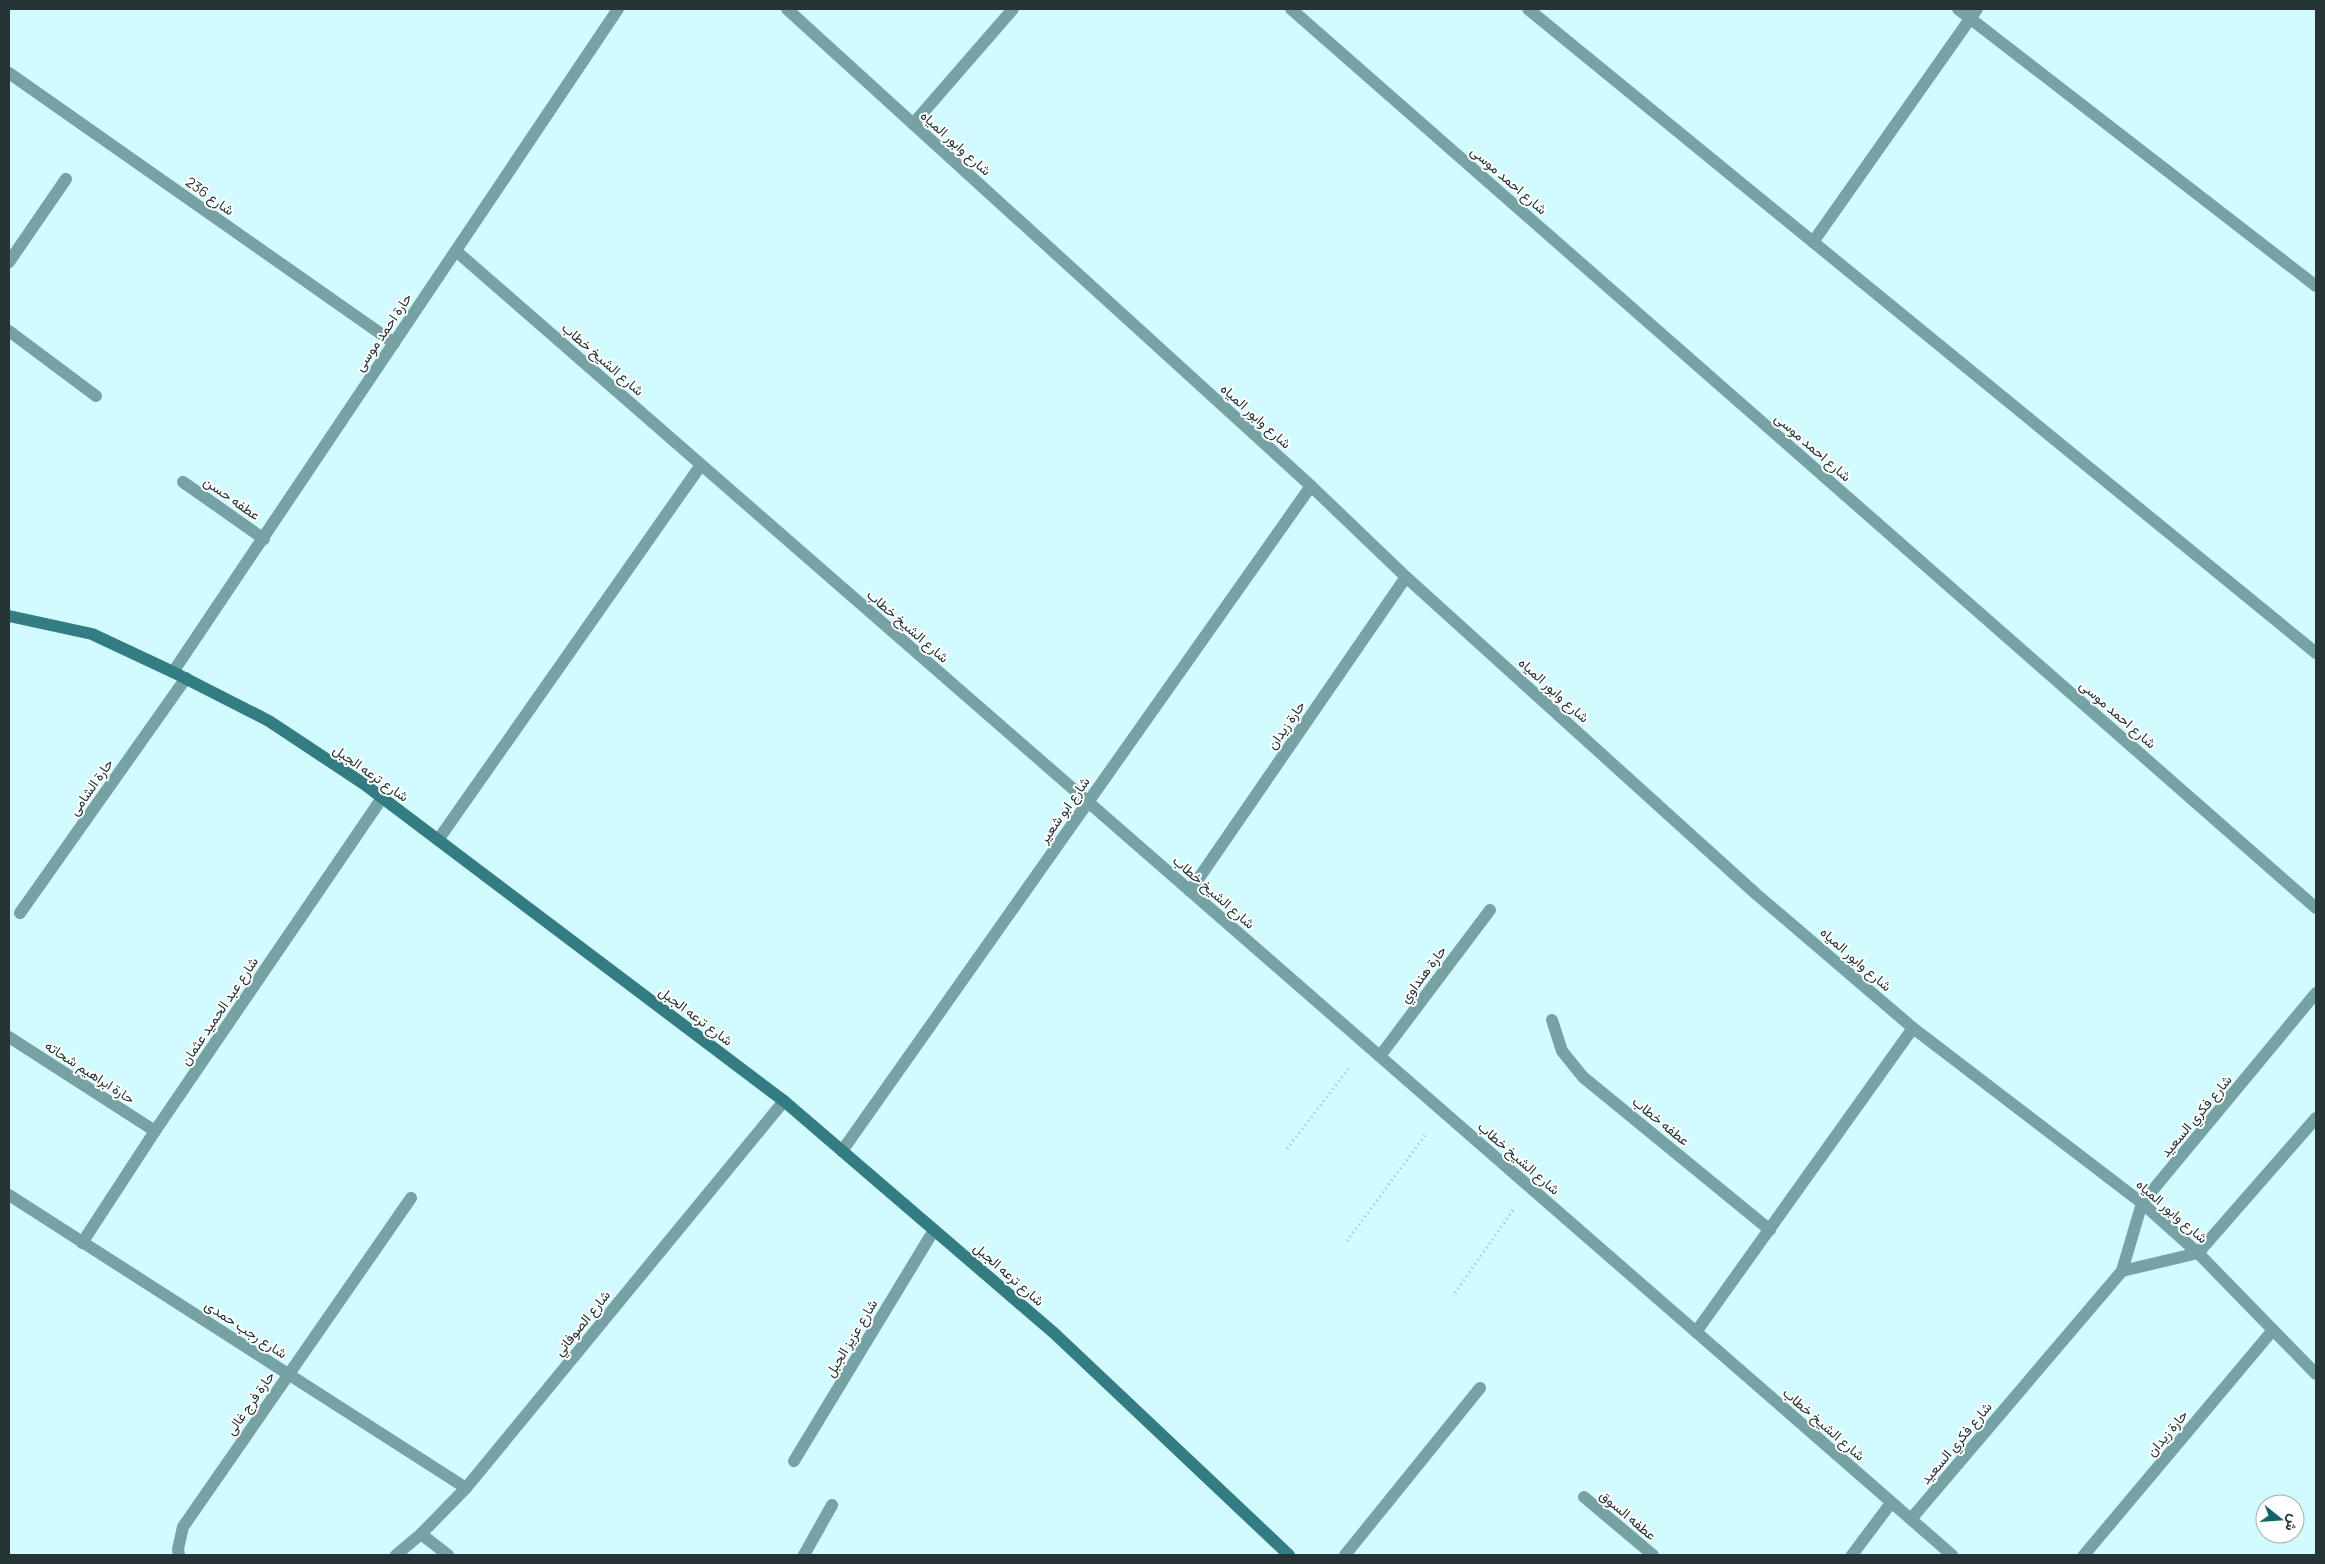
<svg xmlns="http://www.w3.org/2000/svg" width="2325" height="1564" font-family="Manrope,Vazirmatn,sans-serif">
<rect width="100%" height="100%" fill="#d1fbfe"/>
<g fill="none" stroke-linecap="round" stroke-linejoin="round">
<!-- path -->
<g stroke="#9cbec0" stroke-width="3" stroke-dasharray="1 4" stroke-linecap="butt">
<polyline points="1287,1149 1349,1068"/>
<polyline points="1347,1241 1426,1134"/>
<polyline points="1455,1293 1513,1210"/>
</g>
<!-- lane -->
<g stroke="#77a2a5" stroke-width="12">
<polyline points="1528,9 2316,653"/>
<polyline points="1958,9 2316,286"/>
<polyline points="1813,242 1977,9"/>
</g>
<!-- street -->
<g stroke="#77a2a5" stroke-width="12">
<polyline points="787,9 1311,486 1406,577 1755,893 1913,1028 2142,1203 2198,1253 2316,1374"/>
<polyline points="1291,9 2316,908"/>
<polyline points="9,73 394,343"/>
<polyline points="913,124 1013,9"/>
<polyline points="456,251 1952,1555"/>
<polyline points="9,262 66,179"/>
<polyline points="9,331 96,396"/>
<polyline points="183,482 264,539"/>
<polyline points="173,672 618,9"/>
<polyline points="438,840 701,465"/>
<polyline points="1190,891 1406,577"/>
<polyline points="20,913 186,678"/>
<polyline points="1552,1020 1562,1051 1583,1077 1770,1230"/>
<polyline points="9,1037 155,1131"/>
<polyline points="1380,1056 1490,910"/>
<polyline points="842,1151 1311,486"/>
<polyline points="9,1195 466,1488"/>
<polyline points="82,1243 155,1131 382,798"/>
<polyline points="2122,1271 2198,1253 2316,1118"/>
<polyline points="1696,1332 1913,1028"/>
<polyline points="794,1461 934,1230"/>
<polyline points="1584,1497 1653,1555"/>
<polyline points="1911,1519 2122,1271 2142,1203 2316,993"/>
<polyline points="421,1534 448,1555"/>
<polyline points="179,1555 178,1549 183,1527 411,1198"/>
<polyline points="396,1555 421,1534 466,1488 784,1101"/>
<polyline points="804,1555 832,1505"/>
<polyline points="1345,1555 1480,1388"/>
<polyline points="1852,1555 1891,1503"/>
<polyline points="2084,1555 2273,1330"/>
</g>
<!-- secondary -->
<polyline stroke="#337c81" stroke-width="12" points="9,616 92,634 173,672 269,721 364,784 784,1101 1054,1333 1289,1555"/>
</g>
<g text-anchor="middle" stroke-width="4" stroke-linejoin="round" paint-order="stroke">
<!-- street labels -->
<g font-size="14" fill="#253536" stroke="#fff">
<text transform="translate(956 143) rotate(42)" y="5">شارع وابور المياه</text>
<text transform="translate(1509 180) rotate(41)" y="5">شارع احمد موسى</text>
<text transform="translate(210 196) rotate(35)" y="5">شارع 236</text>
<text transform="translate(383 332) rotate(-56)" y="5">حارة احمد موسى</text>
<text transform="translate(603 359) rotate(41)" y="5">شارع الشيخ خطاب</text>
<text transform="translate(1256 416) rotate(42)" y="5">شارع وابور المياه</text>
<text transform="translate(1813 447) rotate(41)" y="5">شارع احمد موسى</text>
<text transform="translate(232 498) rotate(35)" y="5">عطفه حسن</text>
<text transform="translate(908 626) rotate(41)" y="5">شارع الشيخ خطاب</text>
<text transform="translate(1554 690) rotate(42)" y="5">شارع وابور المياه</text>
<text transform="translate(2118 714) rotate(41)" y="5">شارع احمد موسى</text>
<text transform="translate(1286 725) rotate(-55)" y="5">حارة زيدان</text>
<text transform="translate(371 773) rotate(35)" y="5">شارع ترعه الجبل</text>
<text transform="translate(91 787) rotate(-55)" y="5">حارة الشامى</text>
<text transform="translate(1064 810) rotate(-55)" y="5">شارع ابو شعير</text>
<text transform="translate(1214 892) rotate(41)" y="5">شارع الشيخ خطاب</text>
<text transform="translate(1856 959) rotate(41)" y="5">شارع وابور المياه</text>
<text transform="translate(1423 974) rotate(-53)" y="5">حارة هنداوي</text>
<text transform="translate(219 1011) rotate(-56)" y="5">شارع عبد الحميد عثمان</text>
<text transform="translate(696 1016) rotate(37)" y="5">شارع ترعه الجبل</text>
<text transform="translate(90 1072) rotate(33)" y="5">حارة ابراهيم شحاته</text>
<text transform="translate(2196 1116) rotate(-50)" y="5">شارع فكري السعيد</text>
<text transform="translate(1661 1121) rotate(39)" y="5">عطفه خطاب</text>
<text transform="translate(1519 1158) rotate(41)" y="5">شارع الشيخ خطاب</text>
<text transform="translate(2172 1211) rotate(41)" y="5">شارع وابور المياه</text>
<text transform="translate(1009 1274) rotate(41)" y="5">شارع ترعه الجبل</text>
<text transform="translate(582 1323) rotate(-51)" y="5">شارع الصوفاني</text>
<text transform="translate(246 1329) rotate(33)" y="5">شارع رجب حمدى</text>
<text transform="translate(851 1338) rotate(-59)" y="5">شارع عزيز الجبل</text>
<text transform="translate(250 1403) rotate(-55)" y="5">حارة فرج غالى</text>
<text transform="translate(1824 1424) rotate(41)" y="5">شارع الشيخ خطاب</text>
<text transform="translate(2167 1433) rotate(-50)" y="5">حارة زيدان</text>
<text transform="translate(1956 1443) rotate(-50)" y="5">شارع فكري السعيد</text>
<text transform="translate(1628 1515) rotate(40)" y="5">عطفه السوق</text>
</g>
</g>
<!-- border -->
<rect width="2325" height="1564" fill="none" stroke="#253536" stroke-width="20"/>
<!-- north arrow -->
<g transform="translate(2280 1519) rotate(107)"><circle r="24" fill="#ffffff" stroke="#a8aeaf"/>
<path d="M0-4L9 19L0 12L-9 19Z" fill="#136368"/>
<text y="-8" font-size="14" font-weight="bold" text-anchor="middle" fill="#253536">ش</text>
</g>
</svg>
